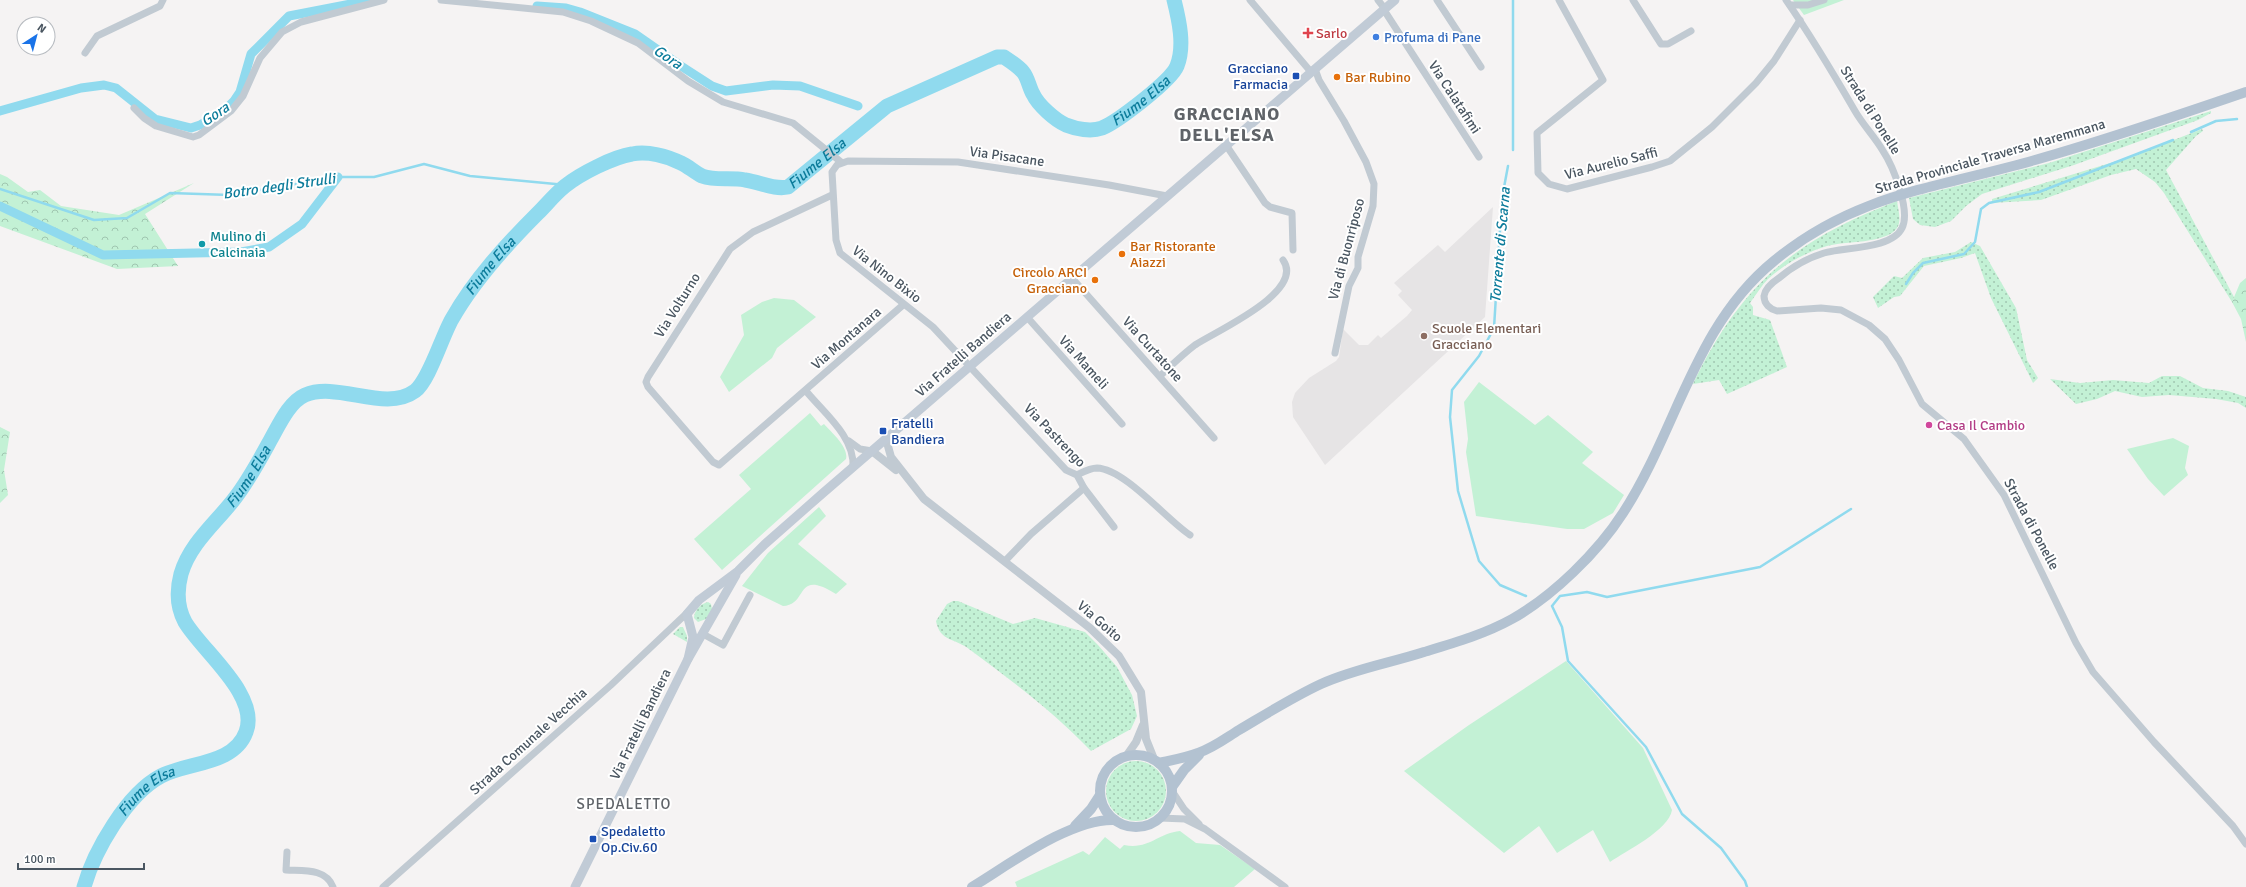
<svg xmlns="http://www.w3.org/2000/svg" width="2246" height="887" font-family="Signika,sans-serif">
<defs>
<pattern id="grass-dots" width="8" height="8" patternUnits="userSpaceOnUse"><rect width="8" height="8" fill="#c3f1d5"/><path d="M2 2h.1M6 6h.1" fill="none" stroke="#a0c6b0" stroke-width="1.8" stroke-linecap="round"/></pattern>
<pattern id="forest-crowns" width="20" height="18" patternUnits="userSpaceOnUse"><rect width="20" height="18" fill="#c3f1d5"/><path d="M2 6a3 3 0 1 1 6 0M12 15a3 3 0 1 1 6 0" fill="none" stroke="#a0c6b0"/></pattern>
</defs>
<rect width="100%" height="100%" fill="#f5f3f3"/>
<!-- education -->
<polygon fill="#e6e4e5" points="1493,207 1485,317 1325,465 1293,417 1292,402 1295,393 1309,378 1336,361 1339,357 1343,329 1359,345 1368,345 1378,335 1381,338 1407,316 1412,310 1398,295 1402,291 1394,283 1438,245 1445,252"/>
<!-- grass -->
<g fill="url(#grass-dots)">
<polygon points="2211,111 2211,113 2198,120 2074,165 1982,194 1966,206 1951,221 1935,227 1920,225 1913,219 1909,198 2049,163"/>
<polygon points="2202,129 2203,131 2196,136 2166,170 2234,297 2232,302 2164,193 2155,182 2136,169 2111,175 2041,200 1992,203 1992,199 2130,157"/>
<path d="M1897,201C1898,209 1902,221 1897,228C1886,244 1844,241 1827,246C1807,252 1784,264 1768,279C1761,286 1756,295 1750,303L1753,307V315L1770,320L1787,367L1727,394L1719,380L1693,384C1741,284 1795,240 1897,201Z"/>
<polygon points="1971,242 1980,246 2016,308 2027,360 2038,378 2033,383 1991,298 1975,253 1961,258 1924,266 1900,296 1894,297 1878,308 1873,297 1894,276 1902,278 1923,258 1955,252"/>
<polygon points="2162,376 2180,376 2203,388 2228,391 2246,397 2246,408 2238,403 2216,399 2169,395 2142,397 2115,391 2097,399 2076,404 2050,379 2080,383 2113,380 2149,383"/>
<path d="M953,601H958L1013,624L1035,618L1085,632L1098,645L1117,667L1132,695L1137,716L1131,729L1091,751C1055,713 1011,680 969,649C955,638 940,642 936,621L947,604Z"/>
<path d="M708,602L711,604L712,609L706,619L698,622L694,618C694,611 700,604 708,602Z"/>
<polygon points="680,627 683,627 687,636 687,642 673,634"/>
<circle cx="1136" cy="791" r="30"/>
</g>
<!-- forest -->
<g fill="url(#forest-crowns)">
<polygon points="0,174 7,177 28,192 40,190 61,206 119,215 194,183 145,214 178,266 117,269 0,226"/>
<polygon points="2246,278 2246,342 2241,319 2232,302 2240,283"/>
<polygon points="0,427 10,432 4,470 8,495 0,503"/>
</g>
<!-- green -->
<g fill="#c3f1d5">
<polygon points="1793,0 1844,0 1804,15"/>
<polygon points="774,298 794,300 816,317 777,348 772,358 729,392 720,377 744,335 741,315 762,302"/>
<polygon points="1479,382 1535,425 1548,415 1593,452 1582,463 1624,495 1613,513 1584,529 1567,529 1476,516 1466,452 1468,439 1464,402"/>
<path d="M810,413L821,426L824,424C831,432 849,447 846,459L722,570L694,539L751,489L739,475Z"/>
<polygon points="2173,438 2189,446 2185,468 2188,475 2164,496 2148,479 2127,449"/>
<path d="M819,507L826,516L798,544L847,584L836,594C794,568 809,605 783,606L742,586L768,553Z"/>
<path d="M1566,661L1643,748L1672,810C1669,830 1626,851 1610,862L1593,830L1557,853L1539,826L1504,853L1404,771L1469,725Z"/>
<path d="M1180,831L1196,843L1220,845L1255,869L1234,887H1017L1015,882L1083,851L1089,855L1105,837L1120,849L1124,845C1149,850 1158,833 1180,831Z"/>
</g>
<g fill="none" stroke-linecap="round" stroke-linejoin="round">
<!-- stream -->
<g stroke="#90daee" stroke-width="2.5">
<polyline points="2191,132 2216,121 2237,119"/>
<polyline points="1513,150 1513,0"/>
<polyline points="1508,166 1502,198 1494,328 1479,356 1452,390 1450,417 1458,491 1479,561 1500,585 1526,596"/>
<polyline points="0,189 94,220 127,218 170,193 230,195 338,177 374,177 424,164 470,176 566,185"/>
<polyline points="1906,284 1913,273 1923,263 1964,254 1975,242 1981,209 1989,203 2039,192 2173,140"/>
<polyline points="1747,887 1745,881 1721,848 1682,814 1646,747 1568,661 1562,627 1552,606 1560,596 1587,592 1607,597 1760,567 1851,509"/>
</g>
<!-- canal -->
<g stroke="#90daee" stroke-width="9">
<polyline points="537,6 566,8 580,12 635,34 681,66 712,86 726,91 773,85 800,86 858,106"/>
<polyline points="0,111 81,88 104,85 116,88 155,119 191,128 200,125 226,109 234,101 240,92 251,54 289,16 371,0"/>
<polyline points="0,206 103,255 241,252 269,247 302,224 338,177"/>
</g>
<!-- river -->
<path stroke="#90daee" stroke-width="15" id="s1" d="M84,887C94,851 127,794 161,776C188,762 234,765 246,732C260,695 202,651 185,622C177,607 177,589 181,574C190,543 217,522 235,498C249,480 260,459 271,439C279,425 289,402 305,395C338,381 385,413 415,391C429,381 442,336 452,319C474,280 506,245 538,213C547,204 555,194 565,186C580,174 613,157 632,154C648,151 667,156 681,163C688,166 694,172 702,176C716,181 731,177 745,180C760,182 774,190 788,187L887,106L997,57H1004C1010,61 1018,66 1023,72C1028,78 1029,87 1033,94C1038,105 1055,120 1066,125C1076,129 1091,132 1102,128C1117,122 1171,81 1177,66C1185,46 1179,20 1174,0"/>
<!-- minor -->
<g stroke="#c1cad2" stroke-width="7">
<polyline points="441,0 563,12 591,21 638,43 688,81 723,102 793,123 841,162"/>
<polyline points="1250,0 1311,72"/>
<polyline points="1378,0 1385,9"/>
<polyline points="1437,0 1481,67"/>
<polyline points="1559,0 1603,80 1537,133 1538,173 1549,184 1567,189 1652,167 1670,161 1712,127 1756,83 1774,61 1800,20"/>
<polyline points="1633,0 1661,44 1668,44 1691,31"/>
<path d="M1786,0C1811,36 1833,73 1855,111C1863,125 1875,137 1883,151C1893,166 1911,211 1902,228C1892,249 1845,247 1824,253C1808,258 1792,267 1779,278C1773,282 1765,289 1764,296C1764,304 1770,309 1777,311L1821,308L1841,310L1869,325L1885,339L1899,360L1922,404L1964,439L2004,495L2076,643L2093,672L2154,742L2233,826L2246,844"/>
<polyline points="1790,5 1808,5 1824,0"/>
<polyline points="1384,10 1479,157"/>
<polyline points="85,53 97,36 160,6 163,0"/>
<polyline points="1315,69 1319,80 1344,121 1366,162 1374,184 1373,206 1358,257 1358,268 1349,286 1335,353"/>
<polyline points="134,108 144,118 156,126 193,137 199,135 231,111 243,96 260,58 282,32 301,22 384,0"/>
<polyline points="1226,145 1265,203 1270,207 1292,213 1293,250"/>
<polyline points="832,195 753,232 730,249 648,377 646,382 648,387 713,462 719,465 903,305"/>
<polyline points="1072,278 1214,438"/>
<polyline points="1027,317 1122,424"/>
<path d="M1160,376C1172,365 1183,354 1195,345C1214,332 1306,292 1283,260"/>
<path d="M806,391C824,413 855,437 853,467"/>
<polyline points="849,441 860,449 872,451"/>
<path d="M1077,475C1083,472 1090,468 1097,468C1125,469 1167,520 1190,535"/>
<polyline points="1114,527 1084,488 1077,475 1066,470 933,327 840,253 836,240 832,172 837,165 848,161 958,162 1109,185 1167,196"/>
<polyline points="1005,561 1031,534 1084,488"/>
<polyline points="703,634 723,645 750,595"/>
<polyline points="1172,791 1184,809 1199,824"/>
<polyline points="1160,818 1185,819 1205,829 1285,887"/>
<path d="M287,852L286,870C303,871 326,868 333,887"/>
<polyline points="383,887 611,685 688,612"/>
</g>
<!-- tertiary -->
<g stroke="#c1cad2" stroke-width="8">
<polyline points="886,439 891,457 924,499 1090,628 1119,656 1141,692 1146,739 1154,759"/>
<polyline points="872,451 896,470"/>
<polyline points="1127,755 1136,742 1143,725"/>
</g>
<!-- secondary -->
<g stroke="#c1cbd6" stroke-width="9">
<polyline points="688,659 693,637 687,614 699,600 738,571 765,544 823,493 1395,0"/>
<polyline points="575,887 688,659 736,575"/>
</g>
<!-- primary -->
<g stroke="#b3c2d1" stroke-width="10">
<circle cx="1136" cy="791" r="36"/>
<path d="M1159,763C1173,760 1185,758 1198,753C1213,748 1226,738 1239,730C1266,714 1293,697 1321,684C1354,669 1390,663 1424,652C1454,643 1485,634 1512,619C1553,596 1598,552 1623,513C1677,430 1694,326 1774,261C1856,193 1938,188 2035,160C2106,140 2176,116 2246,92"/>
<polyline points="1172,787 1184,770 1199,755"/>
<polyline points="1075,826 1091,809 1100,795"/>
<path d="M972,887C1010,864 1071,818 1115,820"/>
</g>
</g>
<!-- markers -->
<path fill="#e0444e" stroke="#fff" stroke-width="1.5" d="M1306 27h4v4h4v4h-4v4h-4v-4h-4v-4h4z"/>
<circle fill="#3f7fe0" stroke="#fff" stroke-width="1.5" cx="1376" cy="37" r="4"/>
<g fill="#1a4fb4" stroke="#fff" stroke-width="1.5">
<rect x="1292" y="72" width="8" height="8" rx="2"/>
<rect x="879" y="427" width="8" height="8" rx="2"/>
<rect x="589" y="835" width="8" height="8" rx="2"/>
</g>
<g fill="#e8710a" stroke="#fff" stroke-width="1.5">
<circle cx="1337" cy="77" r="4"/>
<circle cx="1122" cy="254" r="4"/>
<circle cx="1095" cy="280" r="4"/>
</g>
<circle fill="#0f9aa8" stroke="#fff" stroke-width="1.5" cx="202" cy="244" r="4"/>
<circle fill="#8d6e63" stroke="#fff" stroke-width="1.5" cx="1424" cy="336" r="4"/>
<circle fill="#d1479c" stroke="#fff" stroke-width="1.5" cx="1929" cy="425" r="4"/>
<g text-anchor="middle" stroke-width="4" stroke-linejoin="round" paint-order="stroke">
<!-- health labels -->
<g font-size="14" fill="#be3a42" stroke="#fff" text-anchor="start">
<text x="1316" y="38">Sarlo</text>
</g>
<!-- shop labels -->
<g font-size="14" fill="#366cbe" stroke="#fff" text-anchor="start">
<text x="1384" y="42">Profuma di Pane</text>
</g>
<!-- transit labels -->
<g font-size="14" fill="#164399" stroke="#fff" text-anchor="start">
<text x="1288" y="73" text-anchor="end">Gracciano<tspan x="1288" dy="16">Farmacia</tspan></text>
<text x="891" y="428">Fratelli<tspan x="891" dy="16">Bandiera</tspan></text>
<text x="601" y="836">Spedaletto<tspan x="601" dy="16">Op.Civ.60</tspan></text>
</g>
<!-- food labels -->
<g font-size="14" fill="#c56008" stroke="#fff" text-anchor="start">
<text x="1345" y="82">Bar Rubino</text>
<text x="1130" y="251">Bar Ristorante<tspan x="1130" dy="16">Aiazzi</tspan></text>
<text x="1087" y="277" text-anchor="end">Circolo ARCI<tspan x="1087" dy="16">Gracciano</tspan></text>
</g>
<!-- street labels -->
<g font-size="14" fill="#4a5661" stroke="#fff">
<text transform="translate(1455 97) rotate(57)" y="5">Via Calatafimi</text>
<text transform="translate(1871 110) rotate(58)" y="5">Strada di Ponelle</text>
<text transform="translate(1007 156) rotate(8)" y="5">Via Pisacane</text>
<text transform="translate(1990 156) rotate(-16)" y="5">Strada Provinciale Traversa Maremmana</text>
<text transform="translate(1611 163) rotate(-14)" y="5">Via Aurelio Saffi</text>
<text transform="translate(1346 249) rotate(-75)" y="5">Via di Buonriposo</text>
<text transform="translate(887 274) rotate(38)" y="5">Via Nino Bixio</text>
<text transform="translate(677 305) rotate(-58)" y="5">Via Volturno</text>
<text transform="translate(846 338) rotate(-41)" y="5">Via Montanara</text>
<text transform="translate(1153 349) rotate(48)" y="5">Via Curtatone</text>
<text transform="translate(963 354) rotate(-41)" y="5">Via Fratelli Bandiera</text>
<text transform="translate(1084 362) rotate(48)" y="5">Via Mameli</text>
<text transform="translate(1055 435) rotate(46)" y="5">Via Pastrengo</text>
<text transform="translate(2032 524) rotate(62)" y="5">Strada di Ponelle</text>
<text transform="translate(1100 621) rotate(41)" y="5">Via Goito</text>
<text transform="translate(640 724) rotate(-64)" y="5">Via Fratelli Bandiera</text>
<text transform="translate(528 741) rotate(-42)" y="5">Strada Comunale Vecchia</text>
</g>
<!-- culture labels -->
<g font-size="14" fill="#0d838f" stroke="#fff" text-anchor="start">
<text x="210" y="241">Mulino di<tspan x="210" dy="16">Calcinaia</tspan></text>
</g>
<!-- education labels -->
<g font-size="14" fill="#785e54" stroke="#fff" text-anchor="start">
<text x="1432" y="333">Scuole Elementari<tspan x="1432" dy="16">Gracciano</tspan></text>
</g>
<!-- hotel labels -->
<g font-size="14" fill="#b23c85" stroke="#fff" text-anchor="start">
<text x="1937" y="430">Casa Il Cambio</text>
</g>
<!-- water labels -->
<g font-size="15" font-style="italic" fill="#0c7c9b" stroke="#fff">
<text transform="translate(668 57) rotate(34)" y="5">Gora</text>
<text dy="5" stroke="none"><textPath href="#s1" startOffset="1677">Fiume Elsa</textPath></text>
<text transform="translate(215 114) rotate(-34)" y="5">Gora</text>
<text dy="5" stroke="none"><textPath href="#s1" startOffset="1280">Fiume Elsa</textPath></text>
<text transform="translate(279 186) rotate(-8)" y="5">Botro degli Strulli</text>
<text transform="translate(1500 245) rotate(-85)" y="5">Torrente di Scarna</text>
<text dy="5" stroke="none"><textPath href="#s1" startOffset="896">Fiume Elsa</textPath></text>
<text dy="5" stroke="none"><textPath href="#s1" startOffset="536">Fiume Elsa</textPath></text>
<text dy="5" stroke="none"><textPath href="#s1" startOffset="117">Fiume Elsa</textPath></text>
</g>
<!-- neighbourhood labels -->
<g font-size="15" letter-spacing="1" fill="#5f6368" stroke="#fff">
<text x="624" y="809">SPEDALETTO</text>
</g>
<!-- district labels -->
<g font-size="18" font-weight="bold" letter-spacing="1" fill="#5f6368" stroke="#fff">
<text x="1227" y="120">GRACCIANO<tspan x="1227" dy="21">DELL'ELSA</tspan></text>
</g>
</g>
<!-- north arrow -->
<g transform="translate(36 36) rotate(36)"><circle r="19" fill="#ffffff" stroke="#b7bbc0"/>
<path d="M0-3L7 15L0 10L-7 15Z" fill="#1a73e8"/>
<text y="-6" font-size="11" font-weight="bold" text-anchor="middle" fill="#4a5661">N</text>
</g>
<!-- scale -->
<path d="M18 863v6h126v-6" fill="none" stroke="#4a5661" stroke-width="2"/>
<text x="24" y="863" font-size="12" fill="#4a5661" stroke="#ffffff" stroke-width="3" paint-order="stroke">100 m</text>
</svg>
